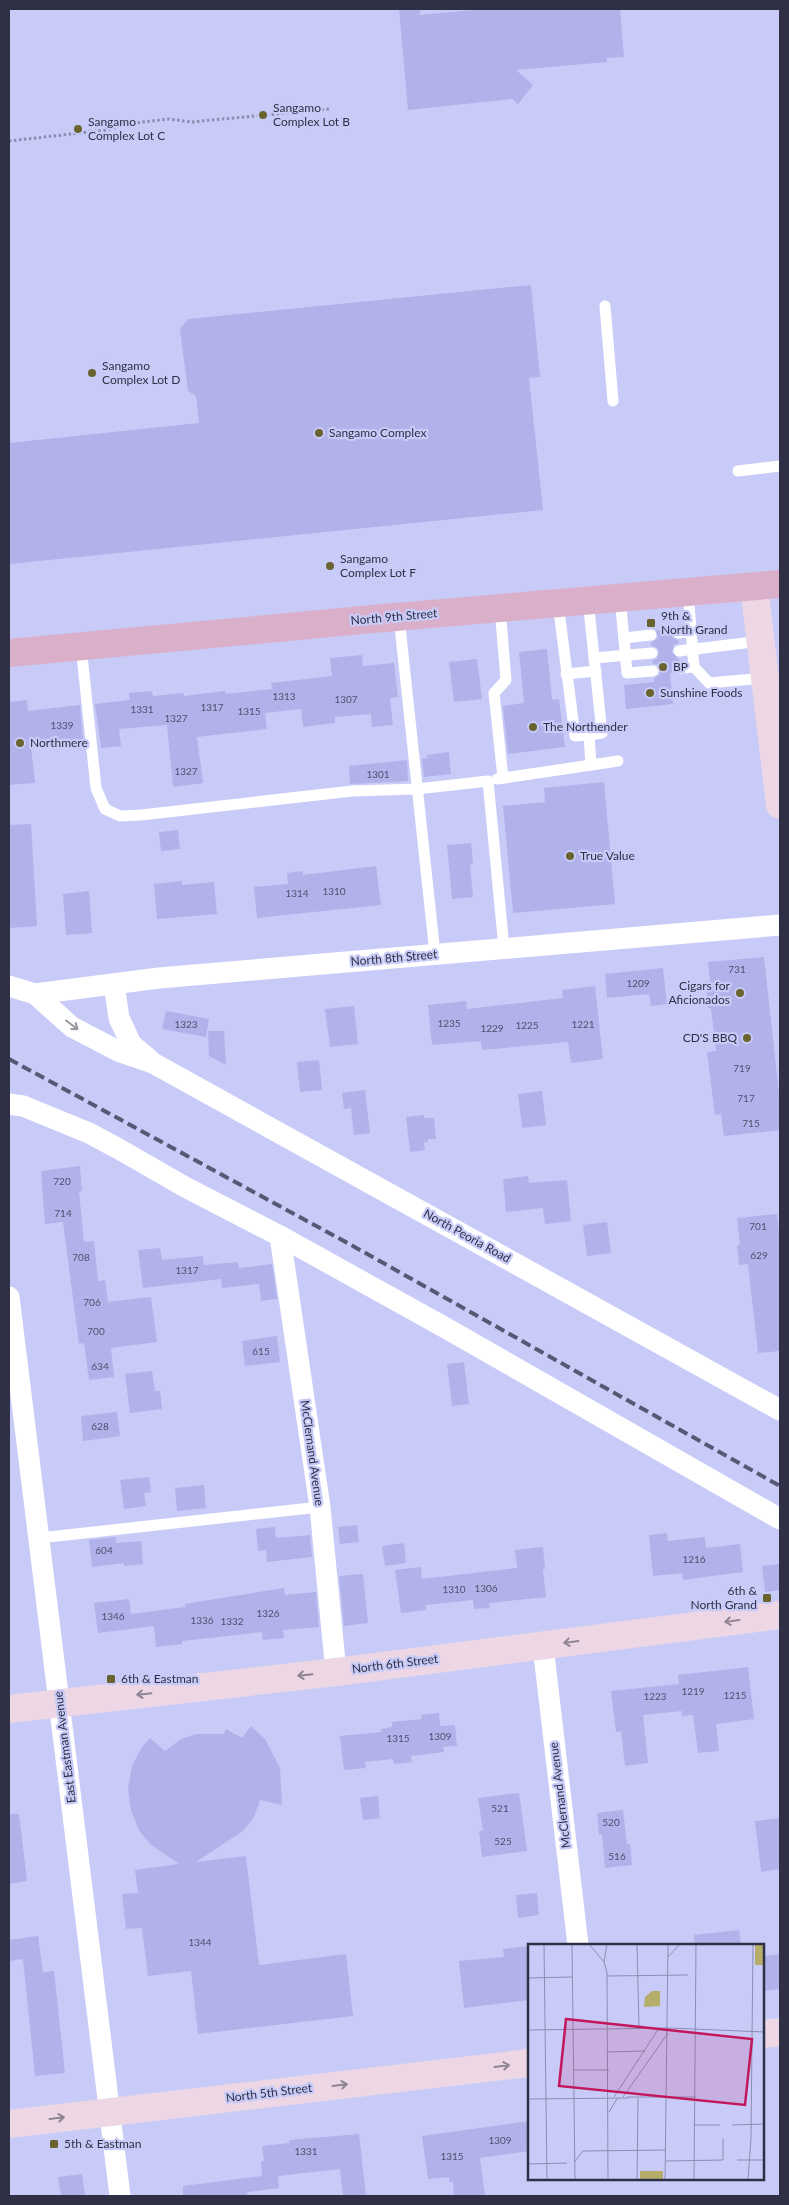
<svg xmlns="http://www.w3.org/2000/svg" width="789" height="2205" font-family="Lato,sans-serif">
<rect width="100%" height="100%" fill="#c8cbf8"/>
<!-- building -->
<g fill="#b0b2e9">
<polygon points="399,9 420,9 420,15 485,9 620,9 624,57 607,58 607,62 516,70 533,85 518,104 512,99 408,110"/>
<polygon points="531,285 540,377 529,378 543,510 10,564 9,443 199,423 196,396 188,391 180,329 188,319"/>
<polygon points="672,629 672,637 678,640 679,643 674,645 672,652 680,661 674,665 675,672 670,673 673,704 626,709 624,685 654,682 654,678 660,675 660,670 657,664 653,664 652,660 657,659 659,653 658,648 651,646 651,643 658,638 656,630"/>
<polygon points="547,649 552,700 559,699 565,747 508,754 503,706 524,703 519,652"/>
<polygon points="362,655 363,666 394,663 398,697 390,698 393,725 372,727 371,714 335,717 335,723 303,727 301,709 265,713 267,729 197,737 203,783 173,787 167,725 119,729 121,746 101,748 95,704 130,700 129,693 152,691 153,696 184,693 184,696 225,691 226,694 272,689 271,683 332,676 330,658"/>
<polygon points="477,659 482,699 454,702 449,662"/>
<polygon points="27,700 28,711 80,705 83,740 31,747 35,783 9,785 9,702"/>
<polygon points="449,752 451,774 424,777 422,759 427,758 427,755"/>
<polygon points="407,760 408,781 350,784 349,766"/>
<polygon points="604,782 615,904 513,913 503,806 545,802 544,788"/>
<polygon points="31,824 37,926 9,928 9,825"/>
<polygon points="178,830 180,849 161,851 159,832"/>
<polygon points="471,843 473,864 470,864 473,897 452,899 447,845"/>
<polygon points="376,866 381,905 257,918 254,887 288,884 287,873 303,871 303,875"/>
<polygon points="182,881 182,885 214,882 217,914 157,919 154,884"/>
<polygon points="89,891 92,933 66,935 63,894"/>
<polygon points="764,957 780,1102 780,1130 724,1136 721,1114 715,1115 707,1052 716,1051 711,1008 708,1008 706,982 710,981 708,962"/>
<polygon points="663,968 667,1004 651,1006 649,994 607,998 605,974"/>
<polygon points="595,986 603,1059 571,1063 568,1042 482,1050 481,1041 432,1045 428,1005 466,1001 467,1009 511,1004 563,998 562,990"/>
<polygon points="354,1006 358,1044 330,1047 325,1009"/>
<polygon points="166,1011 209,1019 206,1037 162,1029"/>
<polygon points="208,1031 224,1031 226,1065 209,1056"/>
<polygon points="319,1060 322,1090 300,1092 297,1062"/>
<polygon points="365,1090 370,1133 354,1135 351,1108 344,1109 342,1093"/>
<polygon points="542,1091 546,1125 522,1128 518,1094"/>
<polygon points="424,1115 424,1118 434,1118 436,1139 428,1139 428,1142 424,1142 425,1150 410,1152 406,1117"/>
<polygon points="80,1166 82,1191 79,1191 84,1242 94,1241 98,1281 105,1280 108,1302 151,1297 157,1342 111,1348 114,1377 89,1380 84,1343 79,1344 63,1222 45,1224 41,1171"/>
<polygon points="528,1176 529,1183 567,1180 571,1221 545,1224 543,1208 506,1212 503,1179"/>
<polygon points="777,1214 780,1240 780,1351 758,1353 748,1264 739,1265 737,1245 740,1245 737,1218"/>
<polygon points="607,1222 611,1253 587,1256 583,1225"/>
<polygon points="160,1248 162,1260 203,1256 204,1265 238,1262 239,1268 272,1264 277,1299 261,1301 259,1284 222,1288 221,1279 143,1288 138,1250"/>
<polygon points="277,1336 280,1362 245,1366 242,1341"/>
<polygon points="464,1362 469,1404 452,1406 447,1364"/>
<polygon points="152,1371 155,1391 160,1391 162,1409 130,1413 125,1374"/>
<polygon points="117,1412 120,1436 83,1441 81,1416"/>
<polygon points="149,1477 151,1492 144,1493 146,1506 124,1509 120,1480"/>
<polygon points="204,1485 206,1508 177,1511 175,1488"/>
<polygon points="357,1525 359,1542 340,1544 338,1527"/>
<polygon points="275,1527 276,1538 310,1535 312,1557 267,1562 266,1550 258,1551 256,1529"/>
<polygon points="667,1533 668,1541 705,1537 706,1548 740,1544 743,1572 683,1580 682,1573 653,1576 649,1535"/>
<polygon points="116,1537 116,1543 141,1541 143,1564 124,1566 124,1563 92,1567 89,1540"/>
<polygon points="404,1543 406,1563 385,1566 382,1546"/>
<polygon points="543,1547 545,1569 543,1570 546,1597 489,1603 490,1608 474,1609 473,1600 426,1605 426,1610 401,1613 395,1570 421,1567 422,1579 517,1568 515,1550"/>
<polygon points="780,1564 780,1590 765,1592 762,1566"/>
<polygon points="363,1574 368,1623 344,1626 339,1576"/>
<polygon points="284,1588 285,1595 316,1592 319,1627 283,1630 284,1638 263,1640 262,1632 182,1641 182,1644 156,1647 154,1626 98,1633 94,1603 129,1599 131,1614 185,1607 185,1604"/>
<polygon points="748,1667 754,1719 716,1724 719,1751 698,1753 693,1715 682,1716 682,1711 643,1715 648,1763 625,1766 621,1731 616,1732 611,1691 679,1684 678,1675"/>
<polygon points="439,1713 440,1726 455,1725 457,1746 443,1747 444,1752 411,1756 412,1762 394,1764 393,1759 365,1762 366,1768 344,1770 340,1736 381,1732 381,1729 392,1727 392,1722 422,1719 421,1715"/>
<polygon points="251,1726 265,1739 280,1768 282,1805 260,1800 254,1817 243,1831 196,1862 246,1856 259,1965 346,1954 353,2016 198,2034 191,1971 148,1976 142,1928 126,1929 122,1894 138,1893 135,1870 179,1864 150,1844 140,1832 131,1811 128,1789 132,1766 142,1747 150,1738 165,1751 181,1739 197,1734 224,1734 226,1729 242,1738"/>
<polygon points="519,1793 527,1851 482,1857 479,1831 483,1831 478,1798"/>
<polygon points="378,1796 380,1818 363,1820 360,1798"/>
<polygon points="623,1810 627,1844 630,1844 632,1865 605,1868 602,1834 599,1835 597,1813"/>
<polygon points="9,1814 19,1814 27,1881 9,1884"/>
<polygon points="780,1818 780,1869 761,1872 755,1821"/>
<polygon points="537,1893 539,1915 518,1918 516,1895"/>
<polygon points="739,1930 741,1945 695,1945 694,1935"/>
<polygon points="38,1936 43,1972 54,1971 65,2073 35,2076 23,1959 9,1961 9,1940"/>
<polygon points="529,1946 529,2000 464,2008 459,1961 504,1957 503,1949"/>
<polygon points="780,1954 779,1989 763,1991 763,1956"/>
<polygon points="529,2121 529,2151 480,2158 485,2196 454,2196 453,2182 449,2182 449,2177 428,2179 422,2136"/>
<polygon points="359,2134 366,2196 343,2196 340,2169 278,2176 279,2188 247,2192 248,2196 183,2196 183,2186 262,2176 261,2162 264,2161 262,2146 289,2143 289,2140"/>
<polygon points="82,2174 85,2196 61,2196 58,2177"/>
</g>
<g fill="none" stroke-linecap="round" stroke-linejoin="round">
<!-- path -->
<polyline stroke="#8b8db1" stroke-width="3" stroke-dasharray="2.5 2.5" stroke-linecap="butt" points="9,141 107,130 126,124 169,119 191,122 330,109"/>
<!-- service -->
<g stroke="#fff" stroke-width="11">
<polyline points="605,306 613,401"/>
<polyline points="738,471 780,466"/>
<polyline points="688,592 694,667 709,683 765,678"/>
<polyline points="620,597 627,673 653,671"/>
<polyline points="588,600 602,733 589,735"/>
<polyline points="558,603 575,736 589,735 591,765"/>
<polyline points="500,608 506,680 494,693 503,778"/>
<polyline points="399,617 435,954"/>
<polyline points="678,633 691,632"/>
<polyline points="624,638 651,635"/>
<polyline points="81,646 96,788 105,809 120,816 141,815 352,791 417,789 488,781 504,948"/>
<polyline points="679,651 761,641"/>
<polyline points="594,658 652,653"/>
<polyline points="681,668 694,667"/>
<polyline points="566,674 596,671"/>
<polyline points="497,779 618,761"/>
<polyline points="39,1538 320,1507"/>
</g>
<!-- minor -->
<g stroke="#fff" stroke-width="21">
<polyline points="114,984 119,1018 131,1044 150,1060"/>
<polyline points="9,986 35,994 159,978 780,925"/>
<polyline points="35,994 72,1027 118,1051 153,1063 780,1410"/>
<polyline points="9,1104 23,1106 89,1133 119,1149 185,1187 280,1236 444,1327 780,1519"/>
<polyline points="280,1236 320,1507 336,1672"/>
<polyline points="9,1297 120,2196"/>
<polyline points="543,1646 578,1945"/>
</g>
<!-- secondary -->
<g stroke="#edd7e5" stroke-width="28">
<polyline points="754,586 780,805"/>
<polyline points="9,1709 336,1672 780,1615"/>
<polyline points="763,2034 780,2032"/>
<polyline points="9,2124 529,2063"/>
</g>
<!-- primary -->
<polyline stroke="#daafca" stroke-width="28" points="9,653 384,618 780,584"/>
<!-- rail -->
<polyline stroke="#575974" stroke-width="4" stroke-dasharray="10 5" stroke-linecap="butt" points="9,1059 353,1246 780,1486"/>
</g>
<!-- one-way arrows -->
<defs><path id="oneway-shaft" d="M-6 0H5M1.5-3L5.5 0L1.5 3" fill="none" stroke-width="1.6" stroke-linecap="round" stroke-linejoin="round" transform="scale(1.25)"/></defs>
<use stroke="#9798a2" href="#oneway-shaft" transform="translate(72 1025) rotate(37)"/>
<g stroke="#8e8495">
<use href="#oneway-shaft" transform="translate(732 1621) rotate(172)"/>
<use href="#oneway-shaft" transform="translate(571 1642) rotate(172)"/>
<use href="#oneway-shaft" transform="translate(305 1675) rotate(174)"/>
<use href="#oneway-shaft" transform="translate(144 1694) rotate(174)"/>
<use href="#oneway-shaft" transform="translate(502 2066) rotate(-7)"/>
<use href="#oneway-shaft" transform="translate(340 2085) rotate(-7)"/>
<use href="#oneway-shaft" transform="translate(57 2118) rotate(-7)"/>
</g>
<!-- markers -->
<g fill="#69632f" stroke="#c8cbf8" stroke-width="2">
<circle cx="263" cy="115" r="5"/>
<circle cx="78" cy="129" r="5"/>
<circle cx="92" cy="373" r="5"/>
<circle cx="319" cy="433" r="5"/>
<circle cx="330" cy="566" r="5"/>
<rect x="646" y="618" width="10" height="10" rx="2.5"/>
<circle cx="663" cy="667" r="5"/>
<circle cx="650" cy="693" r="5"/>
<circle cx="533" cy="727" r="5"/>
<circle cx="20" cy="743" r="5"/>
<circle cx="570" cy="856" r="5"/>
<circle cx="740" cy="993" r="5"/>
<circle cx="747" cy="1038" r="5"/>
<rect x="762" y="1593" width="10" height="10" rx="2.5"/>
<rect x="106" y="1674" width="10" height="10" rx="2.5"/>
<rect x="49" y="2139" width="10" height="10" rx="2.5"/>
</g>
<g text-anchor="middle" stroke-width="4.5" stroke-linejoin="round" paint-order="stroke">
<!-- number labels -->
<g font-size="10" fill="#4f506e">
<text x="284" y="700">1313</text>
<text x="346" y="703">1307</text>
<text x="212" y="711">1317</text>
<text x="142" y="713">1331</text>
<text x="249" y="715">1315</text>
<text x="176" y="722">1327</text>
<text x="62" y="729">1339</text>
<text x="186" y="775">1327</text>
<text x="378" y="778">1301</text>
<text x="334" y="895">1310</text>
<text x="297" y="897">1314</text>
<text x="737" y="973">731</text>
<text x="638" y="987">1209</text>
<text x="449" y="1027">1235</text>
<text x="186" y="1028">1323</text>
<text x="583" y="1028">1221</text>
<text x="527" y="1029">1225</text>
<text x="492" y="1032">1229</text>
<text x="742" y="1072">719</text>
<text x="746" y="1102">717</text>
<text x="751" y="1127">715</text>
<text x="62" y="1185">720</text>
<text x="63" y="1217">714</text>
<text x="758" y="1230">701</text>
<text x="759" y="1259">629</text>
<text x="81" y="1261">708</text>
<text x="187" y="1274">1317</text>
<text x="92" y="1306">706</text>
<text x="96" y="1335">700</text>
<text x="261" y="1355">615</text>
<text x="100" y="1370">634</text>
<text x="100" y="1430">628</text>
<text x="104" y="1554">604</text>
<text x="694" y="1563">1216</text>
<text x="486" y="1592">1306</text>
<text x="454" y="1593">1310</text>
<text x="268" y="1617">1326</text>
<text x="113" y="1620">1346</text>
<text x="202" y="1624">1336</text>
<text x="232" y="1625">1332</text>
<text x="693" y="1695">1219</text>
<text x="735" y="1699">1215</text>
<text x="655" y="1700">1223</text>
<text x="440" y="1740">1309</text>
<text x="398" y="1742">1315</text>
<text x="500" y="1812">521</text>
<text x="611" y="1826">520</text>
<text x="503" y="1845">525</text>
<text x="617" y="1860">516</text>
<text x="200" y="1946">1344</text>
<text x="500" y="2144">1309</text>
<text x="306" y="2155">1331</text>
<text x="452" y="2160">1315</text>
</g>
<!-- poi labels -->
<g font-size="12" fill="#2f3045" stroke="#c8cbf8" text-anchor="start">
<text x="273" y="112">Sangamo<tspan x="273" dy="14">Complex Lot B</tspan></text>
<text x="88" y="126">Sangamo<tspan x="88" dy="14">Complex Lot C</tspan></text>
<text x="102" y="370">Sangamo<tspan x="102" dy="14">Complex Lot D</tspan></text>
<text x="329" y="437">Sangamo Complex</text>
<text x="340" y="563">Sangamo<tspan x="340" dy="14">Complex Lot F</tspan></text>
<text x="661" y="620">9th &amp;<tspan x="661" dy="14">North Grand</tspan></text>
<text x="673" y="671">BP</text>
<text x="660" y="697">Sunshine Foods</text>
<text x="543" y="731">The Northender</text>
<text x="30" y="747">Northmere</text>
<text x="580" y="860">True Value</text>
<text x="730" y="990" text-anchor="end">Cigars for<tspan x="730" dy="14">Aficionados</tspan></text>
<text x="737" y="1042" text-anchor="end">CD'S BBQ</text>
<text x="757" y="1595" text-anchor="end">6th &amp;<tspan x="757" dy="14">North Grand</tspan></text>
<text x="121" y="1683">6th &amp; Eastman</text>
<text x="64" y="2148">5th &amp; Eastman</text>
</g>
<!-- street labels -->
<g font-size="12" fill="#2f3045" stroke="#c8cbf8">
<text transform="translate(394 617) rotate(-5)" y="4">North 9th Street</text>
<text transform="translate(394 958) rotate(-5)" y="4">North 8th Street</text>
<text transform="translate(467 1236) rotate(29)" y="4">North Peoria Road</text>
<text transform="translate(312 1453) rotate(82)" y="4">McClernand Avenue</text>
<text transform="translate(395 1664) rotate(-7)" y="4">North 6th Street</text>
<text transform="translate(65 1747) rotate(-97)" y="4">East Eastman Avenue</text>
<text transform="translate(560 1795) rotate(-97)" y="4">McClernand Avenue</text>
<text transform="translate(269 2093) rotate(-7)" y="4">North 5th Street</text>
</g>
</g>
<!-- overview -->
<g transform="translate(528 1944)">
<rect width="236" height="236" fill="#c8cbf8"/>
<path d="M227,0H236V21H227ZM124,47H132V62L116,63L117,53ZM112,227H135V236H112Z" fill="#b6ad6b"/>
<path fill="none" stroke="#8b8db0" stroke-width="1" d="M16,0L19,236M44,0L47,236M61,0L76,18L79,28L80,236M109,0L111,84M140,13L152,0M76,18L79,0M79,32L160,31M0,34L44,33M0,86L141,84L237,88M80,108L117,107M46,126H81M86,153L131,84M95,153L140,89M99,153H168M0,155L100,154M81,168L89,155M167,181H192M204,181L237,180M209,216H237M47,217L55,207L138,206M138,217L195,216V195M0,220L39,219M109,236L110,154M137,236L140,0M166,236L168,0M220,236L223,194L225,0"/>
<path fill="#c2185b" fill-opacity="0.15" stroke="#c2185b" stroke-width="2.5" d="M38,75L224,95L217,161L31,142Z"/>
<rect width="236" height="236" fill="none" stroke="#2f3045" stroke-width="2.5"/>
</g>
<!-- border -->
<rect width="789" height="2205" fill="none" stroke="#2f3045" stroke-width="20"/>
</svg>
